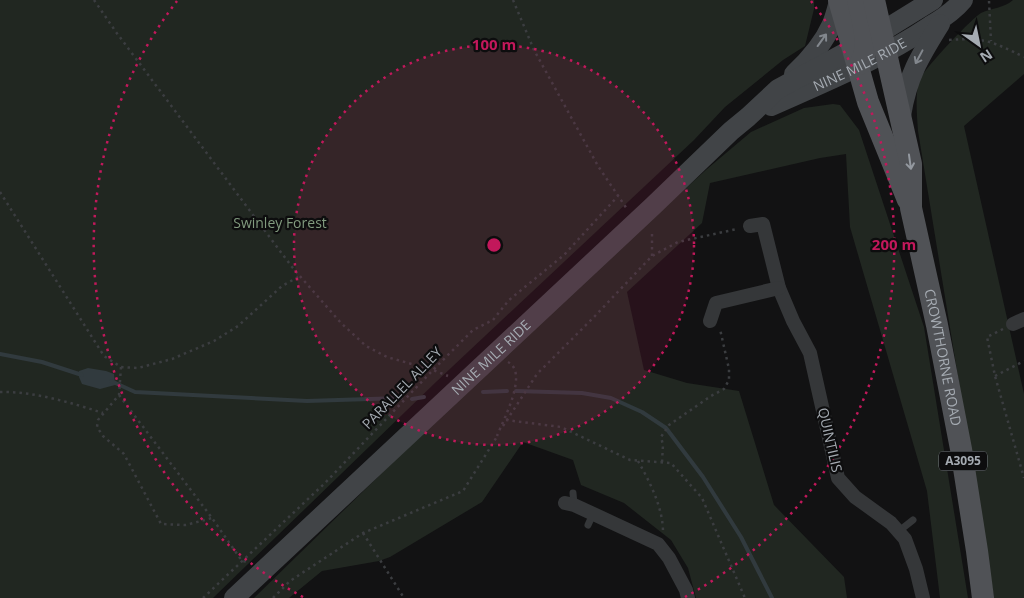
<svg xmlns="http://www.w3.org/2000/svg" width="1024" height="598" font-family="'Open Sans',sans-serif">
<rect width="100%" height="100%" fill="#121213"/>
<!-- green -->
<g fill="#212721">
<polygon points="0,0 814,0 814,9 805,46 783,60 725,107 694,140 436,382 213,598 0,598"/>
<path d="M1013,0H1024V74L964,126L1024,394V598H994L918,131C917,115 915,96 919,81C923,70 970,20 981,13C992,8 1004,8 1013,0Z"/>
<polygon points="833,104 840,105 859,130 924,327 968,598 940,598 927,491 850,227 846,154 820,158 710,183 702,223 627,292 644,370 687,383 739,391 774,505 844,577 847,598 696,598 688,568 671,540 624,503 581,485 573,460 523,442 482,502 390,557 379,561 322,571 289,598 254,598 428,428 618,250 707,169 751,132 804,108"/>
</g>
<!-- water -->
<polygon fill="#313a3e" points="88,368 106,371 114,374 115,385 100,389 82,384 79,377 79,371"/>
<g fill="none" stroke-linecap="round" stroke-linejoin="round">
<!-- stream -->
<g stroke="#313a3e" stroke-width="4">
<polyline points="0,354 42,362 82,375"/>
<polyline points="111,381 135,392 307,401 401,398"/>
<polyline points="516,391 582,393 611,398 642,412 666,428 703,477 741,537 772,598"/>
<polyline points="483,392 507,391"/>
<polyline points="412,399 424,397"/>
</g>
<!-- path -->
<g stroke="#3b3d40" stroke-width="2.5" stroke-dasharray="2.5 4" stroke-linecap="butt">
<polyline points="94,0 116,32 292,267 341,323 366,346 387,357 433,370 448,376"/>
<polyline points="513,0 534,50 598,166 627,209"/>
<polyline points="989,1 991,41"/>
<path d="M949,40C985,37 993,42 1024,57"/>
<polyline points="0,192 104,356 121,367 138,368 172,359 214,341 238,326 282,286 300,276"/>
<polyline points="652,256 652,230"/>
<polyline points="1003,329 987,337 995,376 1024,478"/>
<polyline points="121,367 119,395 98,420 97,427 103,436 124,454 161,524 186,525 212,518"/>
<polyline points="995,376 1024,361"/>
<path d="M0,392C33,391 72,403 103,413"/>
<polyline points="119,395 212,518 242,561 249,562"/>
<polyline points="506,420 561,427 630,460 671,463 702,498 745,598"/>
<polyline points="503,426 537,374 594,317 652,256 678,242 737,229"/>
<path d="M497,436C503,420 529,373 508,362"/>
<path d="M638,461C650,482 663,508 663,532"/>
<polyline points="662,462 663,445 661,437 669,425 711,396 724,389 729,380 729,369 720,329"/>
<polyline points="363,533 404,598"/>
<polyline points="203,598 325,483 433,370 473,330 493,320 509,300 564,255 618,196"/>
<polyline points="273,598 290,581 363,533 463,491 498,435"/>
</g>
<!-- service -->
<g stroke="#353739" stroke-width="7">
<polyline points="573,493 574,505"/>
<polyline points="588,525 593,514"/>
<polyline points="899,531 913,520"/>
</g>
<!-- minor -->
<g stroke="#353739" stroke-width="14">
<polyline points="750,226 763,224 779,288 793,321 810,353 838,478 855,497 891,523 905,539 916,569 923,598"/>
<polyline points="710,321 716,303 779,288"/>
<polyline points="1013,324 1024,319"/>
<polyline points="565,503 574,505 658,544 669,558 686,590 688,598"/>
</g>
<!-- secondary -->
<g stroke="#414447" stroke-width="20">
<path d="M794,74C808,61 824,42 832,24C835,17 837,9 839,1"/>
<path id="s1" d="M771,106C825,82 881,59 930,26C942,19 954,11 963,0"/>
<path d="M901,116C907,77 920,56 940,24"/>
<path id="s2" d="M234,598L653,206L731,131L748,117L778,89L865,42L933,0"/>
</g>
<!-- primary -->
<g stroke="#505256" stroke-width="22">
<polyline points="839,0 868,102 908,200"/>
<path d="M858,0C862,19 872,47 860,64"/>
<path id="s3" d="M874,0L911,164V208L937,325L961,449L977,551L983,598"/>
</g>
</g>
<!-- one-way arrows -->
<defs><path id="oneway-shaft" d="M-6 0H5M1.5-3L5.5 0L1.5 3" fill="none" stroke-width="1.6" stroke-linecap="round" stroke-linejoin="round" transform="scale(1.25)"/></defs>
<g stroke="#82878d">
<use href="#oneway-shaft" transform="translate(822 40) rotate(-54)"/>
<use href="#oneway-shaft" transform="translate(919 57) rotate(118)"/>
</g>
<use stroke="#9499a0" href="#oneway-shaft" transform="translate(910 162) rotate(82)"/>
<!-- distance rings -->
<circle cx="494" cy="245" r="200" fill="#c2185b" fill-opacity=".12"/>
<g fill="none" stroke="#c2185b" stroke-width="2.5" stroke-dasharray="2.5 5">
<circle cx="494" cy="245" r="200"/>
<path d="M303 597A400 400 0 0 1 177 1M811 1A400 400 0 0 1 685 597"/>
</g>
<g text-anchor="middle" stroke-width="4.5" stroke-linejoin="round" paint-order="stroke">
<!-- shield labels -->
<rect fill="#0d0d0e" stroke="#777c81" stroke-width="1" x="939" y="451.5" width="48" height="19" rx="4"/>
<g font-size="12" font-weight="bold" fill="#a5abb2">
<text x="963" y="465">A3095</text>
</g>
<!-- street labels -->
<g font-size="14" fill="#a5abb2" stroke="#0d0d0e">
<text dy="5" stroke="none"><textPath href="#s1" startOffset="98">NINE MILE RIDE</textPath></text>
<text dy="5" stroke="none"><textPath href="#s2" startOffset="352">NINE MILE RIDE</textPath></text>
<text dy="5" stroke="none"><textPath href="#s3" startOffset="365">CROWTHORNE ROAD</textPath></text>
<text transform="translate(402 388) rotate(-46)" y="5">PARALLEL ALLEY</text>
<text transform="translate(830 440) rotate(77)" y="5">QUINTILIS</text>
</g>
<!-- park labels -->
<g font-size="14" fill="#819a7e" stroke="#0d0d0e">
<text x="280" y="228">Swinley Forest</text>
</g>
</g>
<circle cx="494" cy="245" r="8" fill="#c2185b" stroke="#0d0d0e" stroke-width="2.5"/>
<g font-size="15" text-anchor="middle" font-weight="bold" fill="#c2185b" stroke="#0d0d0e" stroke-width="4.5" stroke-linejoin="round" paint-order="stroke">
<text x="494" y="50">100 m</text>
<text x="894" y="250">200 m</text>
</g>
<!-- north arrow -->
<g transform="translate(979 45) rotate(147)" stroke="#0d0d0e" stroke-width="4" paint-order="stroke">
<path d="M0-4L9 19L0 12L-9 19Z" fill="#a5abb2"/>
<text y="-8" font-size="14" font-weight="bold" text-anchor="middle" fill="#a5abb2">N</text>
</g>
</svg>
